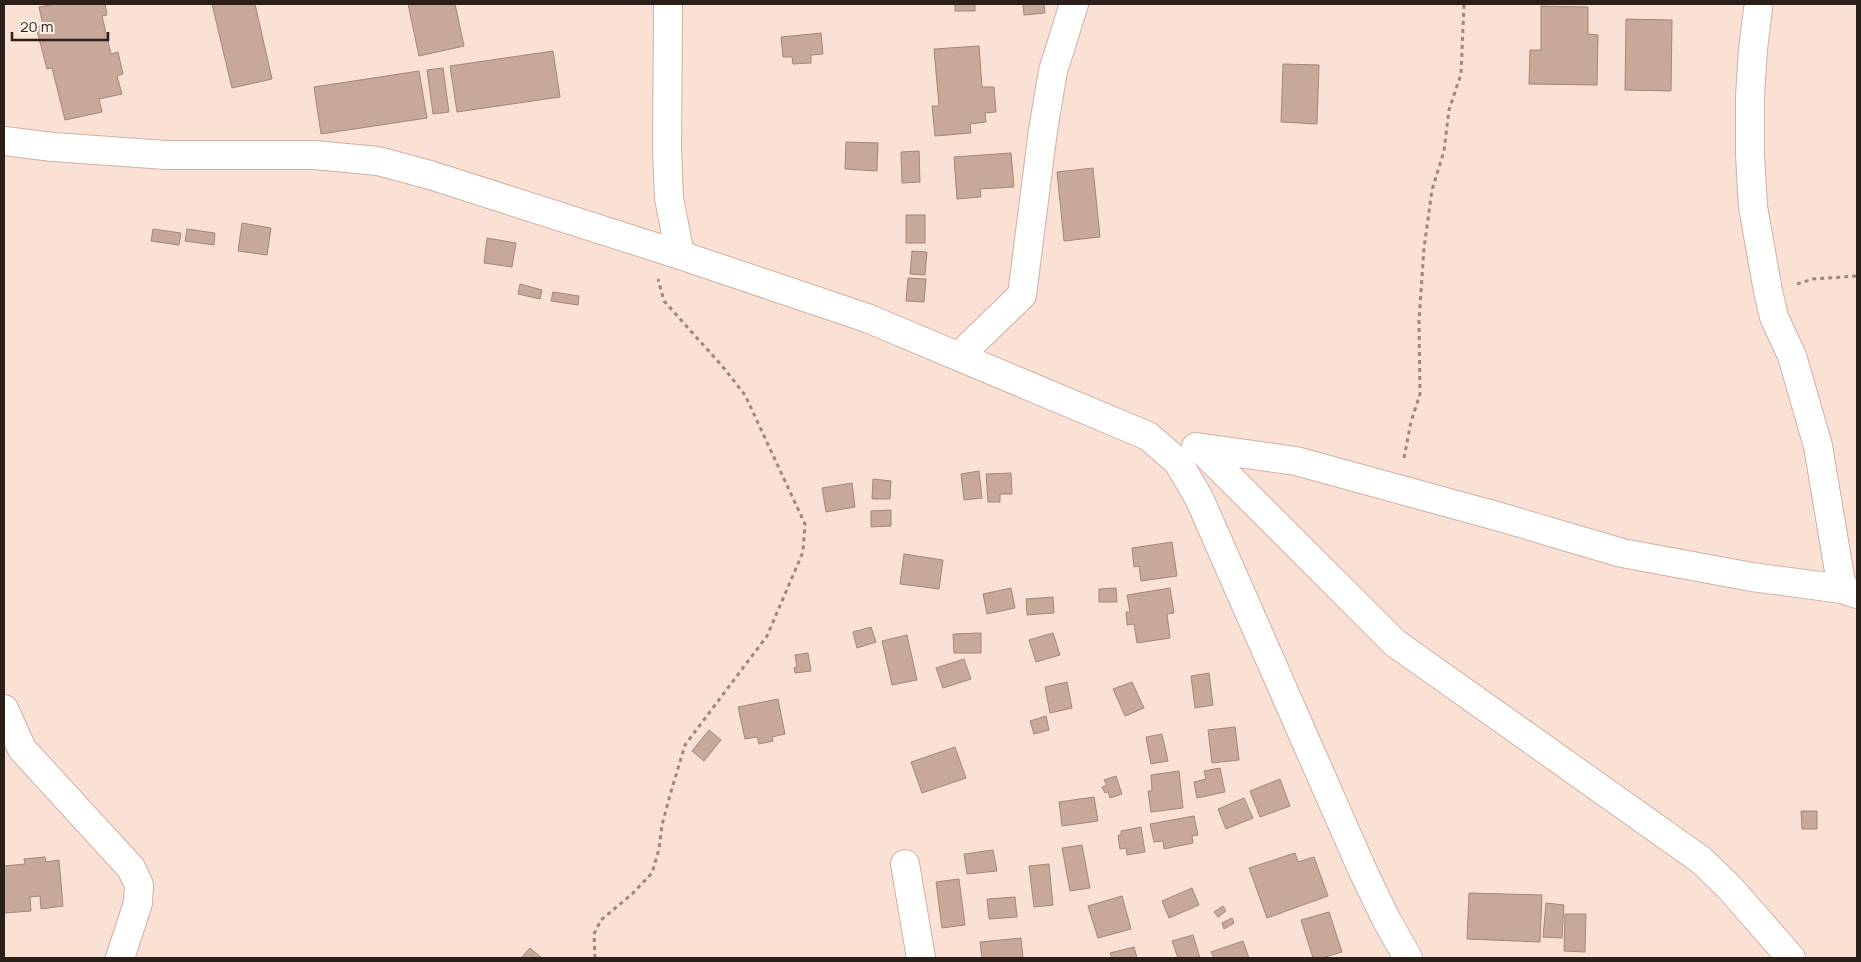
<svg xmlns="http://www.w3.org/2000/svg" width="1861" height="962" font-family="Manrope,sans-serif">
<rect width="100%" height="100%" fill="#fbe1d4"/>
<!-- building -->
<g fill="#c7a899" stroke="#a48778">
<polygon points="54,4 105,4 107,15 102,16 111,54 118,52 123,74 117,76 122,94 99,99 102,112 65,120 52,68 47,69 36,27 43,25 39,7"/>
<polygon points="212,4 255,4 272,79 232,88"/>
<polygon points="408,4 455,4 464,46 419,56"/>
<rect x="955" y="4" width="20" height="7"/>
<polygon points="1023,4 1044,4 1045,13 1024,15"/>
<polygon points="1541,6 1588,7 1588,34 1598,35 1597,85 1529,84 1530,50 1541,50"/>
<polygon points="1626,19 1672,20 1671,91 1625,90"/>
<polygon points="821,33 823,54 811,55 811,63 793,64 792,57 783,57 781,37"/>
<polygon points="979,46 982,87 994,87 996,112 985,113 986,122 970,124 971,133 935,136 932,106 939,106 934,49"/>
<polygon points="553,51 560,97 457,112 450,66"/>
<polygon points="1283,64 1319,65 1317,124 1281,122"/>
<polygon points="443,68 449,112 433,114 427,70"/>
<polygon points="419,71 427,118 321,134 314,87"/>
<polygon points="846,142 878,143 877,171 845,169"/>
<polygon points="919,151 920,182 902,183 901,152"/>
<polygon points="1011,153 1014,187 980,189 981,197 957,199 954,157"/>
<polygon points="1093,168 1100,237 1064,241 1057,172"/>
<rect x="906" y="215" width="19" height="28"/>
<polygon points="242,223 271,228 267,255 238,251"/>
<polygon points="153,229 181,233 179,245 151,241"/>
<polygon points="187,229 215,233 214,245 185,241"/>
<polygon points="487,238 516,243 512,267 484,263"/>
<polygon points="912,251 927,252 925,275 910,274"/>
<polygon points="908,278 926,279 924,302 906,301"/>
<polygon points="520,284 542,290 540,299 518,294"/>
<polygon points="553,292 579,296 578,305 551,301"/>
<polygon points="979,471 982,498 964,500 961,474"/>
<polygon points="1011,473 1012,494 1000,494 1000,502 988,502 986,474"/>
<polygon points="873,479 891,481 890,499 872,499"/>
<polygon points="852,483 855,507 826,512 822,488"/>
<polygon points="891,510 891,526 871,527 871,511"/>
<polygon points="1172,542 1177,576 1141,581 1139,566 1134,567 1132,548"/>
<polygon points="904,554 943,560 939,589 900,584"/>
<polygon points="1011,588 1015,608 987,614 983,594"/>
<polygon points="1116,588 1117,602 1099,602 1099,589"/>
<polygon points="1170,588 1174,613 1167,614 1170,638 1137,643 1134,624 1127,625 1126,612 1130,612 1127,595"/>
<polygon points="1053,597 1054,613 1027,615 1026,599"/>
<polygon points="871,627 876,642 857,648 853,632"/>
<polygon points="981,633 981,653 954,653 953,634"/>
<polygon points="1053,633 1060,655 1036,662 1029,640"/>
<polygon points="907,635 917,680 892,685 882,641"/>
<polygon points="808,653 811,671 795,673 794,668 797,667 795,655"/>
<polygon points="964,659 971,679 943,688 936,668"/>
<polygon points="1209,673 1213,705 1195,708 1191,676"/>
<polygon points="1067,682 1072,708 1050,713 1045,687"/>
<polygon points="1132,682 1144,708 1125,716 1113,689"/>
<polygon points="778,699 785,734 772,737 773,741 759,744 757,737 745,739 738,707"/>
<polygon points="1046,716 1049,730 1034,734 1030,721"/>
<polygon points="1235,727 1239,760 1212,763 1208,730"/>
<polygon points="709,730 721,740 704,761 692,751"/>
<polygon points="1162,734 1168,761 1151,764 1146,737"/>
<polygon points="955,747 966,778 922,793 911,762"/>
<polygon points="1220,768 1225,792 1197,798 1194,782 1206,779 1204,771"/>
<polygon points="1179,771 1183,808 1151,812 1148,791 1152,791 1151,775"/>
<polygon points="1116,776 1122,794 1110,798 1108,792 1105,793 1102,787 1107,785 1104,780"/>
<polygon points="1280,779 1290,806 1260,817 1250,791"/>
<polygon points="1094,797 1098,821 1062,826 1059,802"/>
<polygon points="1244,798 1253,818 1226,829 1218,809"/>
<polygon points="1801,811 1817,811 1817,829 1802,829"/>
<polygon points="1194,816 1198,835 1192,836 1193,843 1164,849 1163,841 1154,842 1150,824"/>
<polygon points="1141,827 1145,852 1127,855 1126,848 1120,849 1118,835 1121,835 1121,831"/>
<polygon points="1082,845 1090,888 1070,891 1062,848"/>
<polygon points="993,850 997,871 967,874 964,854"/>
<polygon points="1295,853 1298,862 1314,857 1328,896 1267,918 1249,868"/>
<polygon points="45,857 46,862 59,860 63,906 41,909 40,896 30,897 31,911 4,913 4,866 25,864 24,859"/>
<polygon points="1049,864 1053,905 1034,907 1029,866"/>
<polygon points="959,879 965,925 942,928 936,882"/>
<polygon points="1192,888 1199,905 1169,918 1162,901"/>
<polygon points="1469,893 1542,895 1540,942 1467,939"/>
<polygon points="1122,896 1131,929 1098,938 1088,906"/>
<polygon points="1015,897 1017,917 989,919 987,899"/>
<polygon points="1546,903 1564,905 1562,938 1543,937"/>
<polygon points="1223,906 1226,911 1218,917 1214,912"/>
<polygon points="1329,912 1342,952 1322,958 1313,958 1301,920"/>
<polygon points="1565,914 1586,914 1585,952 1564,951"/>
<polygon points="1232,918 1234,923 1224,929 1222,923"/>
<polygon points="1193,935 1200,958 1178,958 1172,941"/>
<polygon points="1021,938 1023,958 982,958 980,942"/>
<polygon points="1243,941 1249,958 1214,958 1211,952"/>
<polygon points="1134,947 1137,958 1112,958 1110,953"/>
<polygon points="530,948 542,958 521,958"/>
</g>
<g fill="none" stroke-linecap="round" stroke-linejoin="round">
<!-- minor casing -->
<g stroke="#d0b0a1" stroke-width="30">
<g id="minor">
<polyline points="668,4 667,149 669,198 680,255"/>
<polyline points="1758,9 1753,49 1750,96 1750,154 1753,207 1768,291 1774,317 1792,356 1818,446 1842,589"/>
<polyline points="4,141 53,147 166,155 314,155 378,161 430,175 680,255 867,318 1148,436 1178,462 1199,498 1362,869 1386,919 1408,958"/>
<polyline points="959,356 1022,295 1043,130 1053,71 1074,4"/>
<polyline points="1196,447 1296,461 1500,517 1622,553 1752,577 1842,589 1857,594"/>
<polyline points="1200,448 1395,643 1701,860 1729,887 1791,958"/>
<polyline points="4,709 22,749 131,868 139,885 138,903 120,958"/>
<polyline points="905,864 921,958"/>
</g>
</g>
<!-- path -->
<g stroke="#9b887e" stroke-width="3" stroke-dasharray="4 4" stroke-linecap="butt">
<polyline points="1797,284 1813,279 1857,276"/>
<polyline points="1404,458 1411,422 1420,394 1419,321 1424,248 1432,190 1444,151 1449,110 1461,74 1464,4"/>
<polyline points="595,958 594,934 601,920 632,894 652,873 659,849 662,825 670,795 685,745 767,636 803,552 805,524 745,395 723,367 664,301 658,279"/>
</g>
<!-- minor -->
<use href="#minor" stroke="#fff" stroke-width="28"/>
</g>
<!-- border -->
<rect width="1861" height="962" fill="none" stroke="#2b1f19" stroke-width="10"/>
<!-- scale -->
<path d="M12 32v8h96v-8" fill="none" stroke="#2b1f19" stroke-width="2.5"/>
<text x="20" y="32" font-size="15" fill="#2b1f19" stroke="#fef1ea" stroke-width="4" paint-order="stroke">20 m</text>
</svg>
